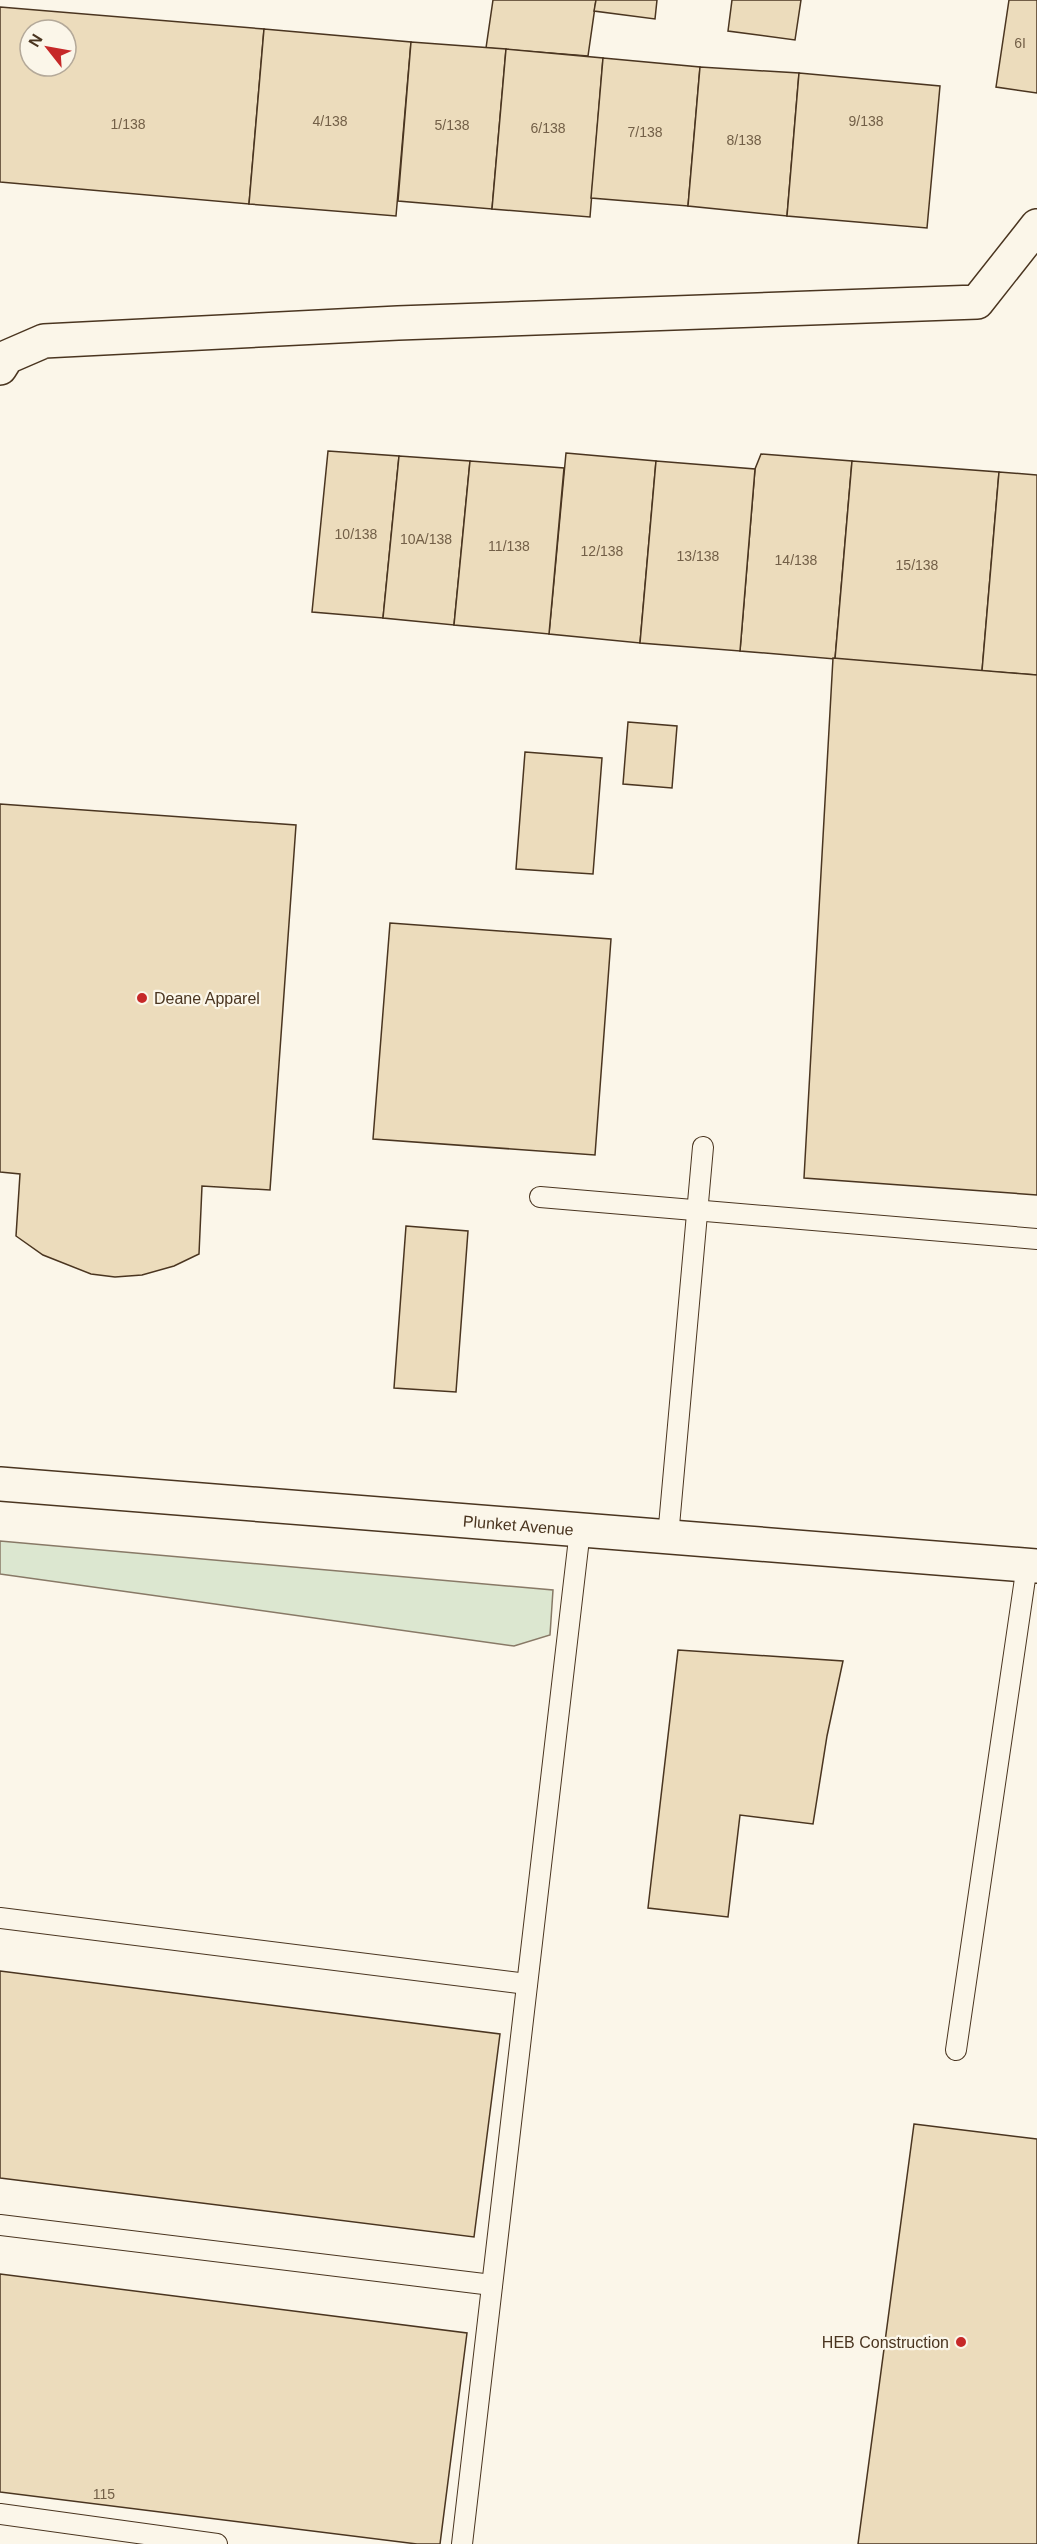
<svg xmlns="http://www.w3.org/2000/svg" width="1037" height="2544" font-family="Arial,sans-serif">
<rect width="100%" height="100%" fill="#fbf6e9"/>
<!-- green -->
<polygon fill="#dce7d0" stroke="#887966" stroke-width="1.5" points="0,1541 553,1590 550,1635 514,1646 0,1574"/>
<!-- building -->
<g fill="#ecdcbc" stroke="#4a3520" stroke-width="1.5" fill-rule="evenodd">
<polygon points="493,0 596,0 588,56 486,48"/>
<polygon points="596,0 657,0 655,19 594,11"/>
<polygon points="732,0 801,0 795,40 728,31"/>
<polygon points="1009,0 1037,0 1037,93 996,87"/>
<path d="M0,7L264,29L249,204L0,182ZM30,30H66V66H30Z"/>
<polygon points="264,29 411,42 396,216 249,204"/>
<polygon points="411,42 506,49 492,209 398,201"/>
<polygon points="506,49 603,58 590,217 492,209"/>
<polygon points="603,58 700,67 688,206 591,198"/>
<polygon points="700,67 799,73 787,216 688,206"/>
<polygon points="799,73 940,86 927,228 787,216"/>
<polygon points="328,451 399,456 383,618 312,612"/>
<polygon points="566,453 656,461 640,643 549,634"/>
<polygon points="761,454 852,461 835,659 740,651 755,469"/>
<polygon points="399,456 470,461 454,625 383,618"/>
<polygon points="470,461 564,468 549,634 454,625"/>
<polygon points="656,461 755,469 740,651 640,643"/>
<polygon points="852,461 999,472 982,671 835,659"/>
<polygon points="999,472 1037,475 1037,675 982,671"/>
<polygon points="833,658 1037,675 1037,1195 804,1178"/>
<polygon points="628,722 677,726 672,788 623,784"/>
<polygon points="525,752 602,758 593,874 516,869"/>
<polygon points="0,804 296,825 270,1190 202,1186 199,1254 174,1266 142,1275 115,1277 91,1274 43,1255 16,1236 20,1174 0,1172"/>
<polygon points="390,923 611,939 595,1155 373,1139"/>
<polygon points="406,1226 468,1231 456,1392 394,1388"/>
<polygon points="678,1650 843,1661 827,1736 813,1824 740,1815 728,1917 648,1908"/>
<polygon points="0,1971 500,2034 474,2237 0,2178"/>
<polygon points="914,2124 1037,2139 1037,2544 858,2544"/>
<polygon points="0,2274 467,2333 440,2544 417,2544 0,2492"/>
</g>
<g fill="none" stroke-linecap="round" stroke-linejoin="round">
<!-- service casing -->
<g stroke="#4a3520" stroke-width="22">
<g id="service">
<polyline points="540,1197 1037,1239"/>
<polyline points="668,1537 703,1147"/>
<polyline points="0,1918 527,1984"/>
<polyline points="956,2050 1027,1565"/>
<polyline points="0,2225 492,2285"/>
<polyline points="0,2514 217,2544"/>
<polyline points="462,2544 580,1530"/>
</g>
</g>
<!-- minor casing -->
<g stroke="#4a3520" stroke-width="36">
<polyline id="minor" points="0,368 7,357 44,341 398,323 977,302 1037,226"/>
</g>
<!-- secondary casing -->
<g stroke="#4a3520" stroke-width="36">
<g id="secondary">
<path id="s1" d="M0,1484L1037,1566"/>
</g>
</g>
<!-- service -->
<use href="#service" stroke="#fbf6e9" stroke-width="20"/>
<!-- minor -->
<use href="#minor" stroke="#fbf6e9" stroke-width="33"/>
<!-- secondary -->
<use href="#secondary" stroke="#fbf6e9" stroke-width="33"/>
</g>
<!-- markers -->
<g fill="#c62828" stroke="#fbf6e9" stroke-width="2">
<circle cx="142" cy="998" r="6"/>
<circle cx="961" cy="2342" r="6"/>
</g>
<g text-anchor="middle" stroke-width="4.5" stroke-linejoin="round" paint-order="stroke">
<!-- number labels -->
<g font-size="14" fill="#725f47">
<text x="1020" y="48">6I</text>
<text x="330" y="126">4/138</text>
<text x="866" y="126">9/138</text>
<text x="128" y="129">1/138</text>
<text x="452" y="130">5/138</text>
<text x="548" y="133">6/138</text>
<text x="645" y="137">7/138</text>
<text x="744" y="145">8/138</text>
<text x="356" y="539">10/138</text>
<text x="426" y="544">10A/138</text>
<text x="509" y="551">11/138</text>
<text x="602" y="556">12/138</text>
<text x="698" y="561">13/138</text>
<text x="796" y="565">14/138</text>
<text x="917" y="570">15/138</text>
<text x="104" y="2499">115</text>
</g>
<!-- poi labels -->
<g font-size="16" fill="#4a3520" stroke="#fbf6e9" text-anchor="start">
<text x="154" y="1004">Deane Apparel</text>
<text x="949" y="2348" text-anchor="end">HEB Construction</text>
</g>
<!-- street labels -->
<g font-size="16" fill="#4a3520" stroke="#fbf6e9">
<text dy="6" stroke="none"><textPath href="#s1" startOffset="520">Plunket Avenue</textPath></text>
</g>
</g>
<!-- north arrow -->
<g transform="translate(48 48) rotate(301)"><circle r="28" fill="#fbf6e9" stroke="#b4a999" stroke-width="1.5"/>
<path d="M0-4.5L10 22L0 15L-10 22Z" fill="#c62828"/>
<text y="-9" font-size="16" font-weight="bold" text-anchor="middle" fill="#4a3520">N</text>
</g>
</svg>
